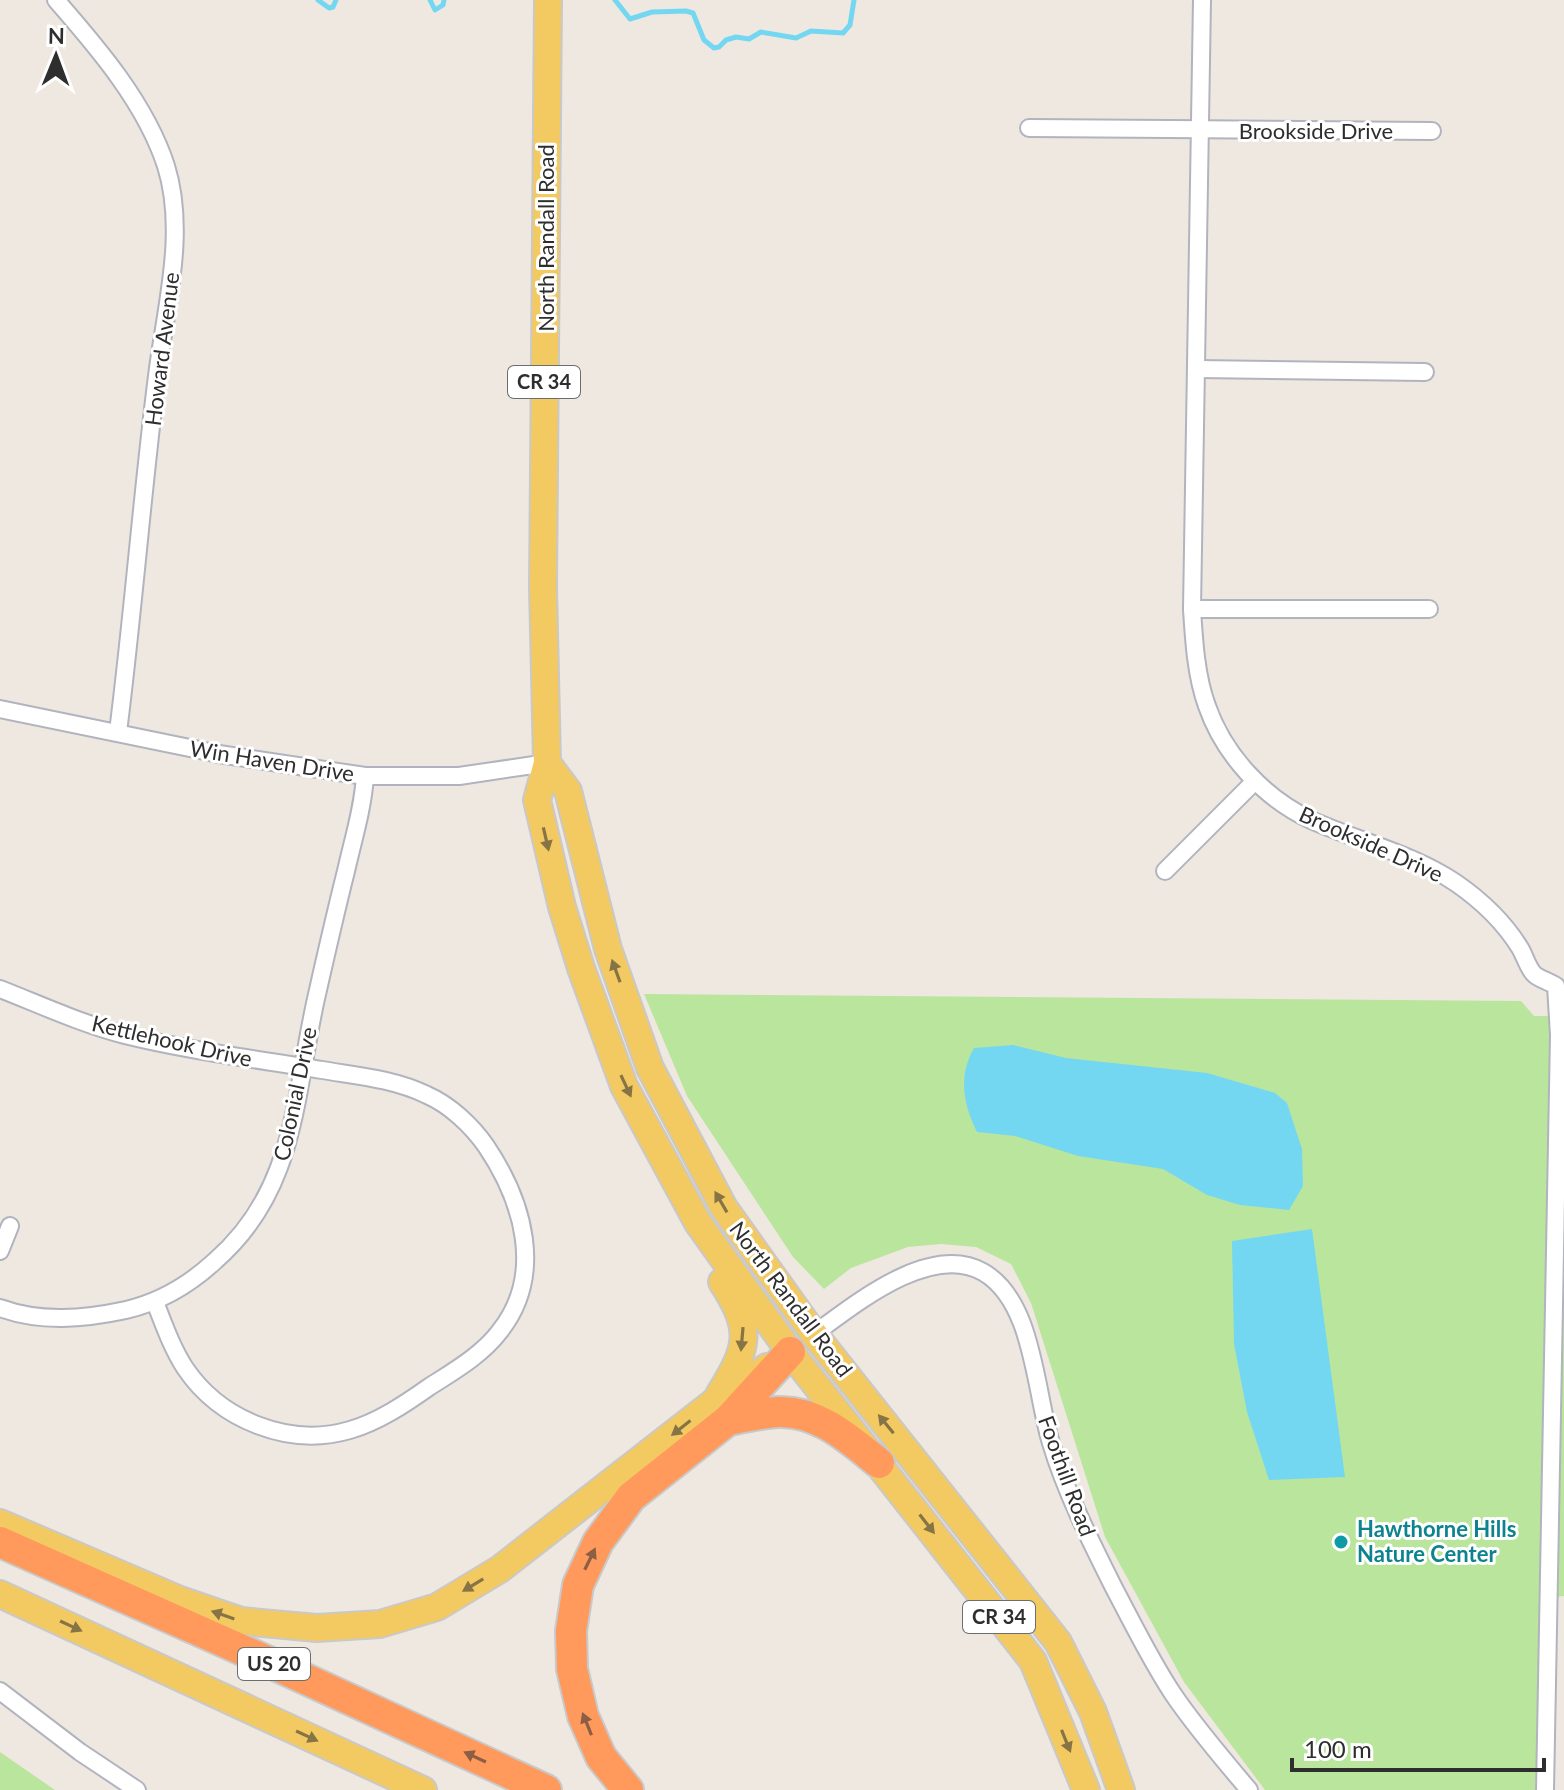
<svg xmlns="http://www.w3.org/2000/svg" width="1564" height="1790" font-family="Lato,sans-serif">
<rect width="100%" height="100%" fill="#efe8e1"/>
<!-- green -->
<g fill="#bae59d">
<polygon points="644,994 1521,1001 1534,1016 1564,1016 1564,1596 1544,1598 1535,1790 1265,1790 1184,1682 1105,1537 1031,1303 1011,1264 976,1247 941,1244 908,1247 851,1268 824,1289 793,1257 687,1096"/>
<polygon points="0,1752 55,1790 0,1790"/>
</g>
<!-- water -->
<g fill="#74d7f1">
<path d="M1013,1045L1066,1058L1207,1073L1275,1093L1287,1103L1302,1149L1303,1186L1289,1210L1240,1205L1207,1195L1163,1169L1078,1156L1015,1136L977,1132C963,1104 958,1076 974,1048Z"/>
<polygon points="1312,1229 1345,1477 1269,1480 1247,1412 1234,1344 1232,1241"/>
</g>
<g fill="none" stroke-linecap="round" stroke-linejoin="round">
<!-- stream -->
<g stroke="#74d7f1" stroke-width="5">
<polyline points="318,0 329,8 333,7 336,0"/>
<polyline points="430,0 435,10 443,5 444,0"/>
<polyline points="615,0 630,19 652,12 686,11 693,13 704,40 714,48 719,47 726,40 736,37 749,39 761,32 796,38 811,31 843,33 850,25 854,0"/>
</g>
<!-- minor casing -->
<g stroke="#b1b4be" stroke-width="20">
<g id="minor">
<path d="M56,0C98,48 146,104 166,166C187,233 165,309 157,376C142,495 133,614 118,732"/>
<path d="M1202,0L1192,609C1194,641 1196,676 1207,706C1224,755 1264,798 1311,820C1360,842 1411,853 1456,883C1482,901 1504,922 1520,948C1525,956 1528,969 1535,975C1540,979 1550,982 1556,986L1559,1035L1545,1790"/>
<polyline points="1029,128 1432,131"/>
<polyline points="1197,369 1425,372"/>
<polyline points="1192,609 1429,609"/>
<polyline points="0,709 219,754 365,776 459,776 547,763"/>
<polyline points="1165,871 1255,781"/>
<path d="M0,989C41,1005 82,1024 125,1035C190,1051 256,1059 322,1070C358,1076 394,1079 427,1095C450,1105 472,1126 486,1146C523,1201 545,1274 500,1331C482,1355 454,1371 429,1387C405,1404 378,1422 350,1430C289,1448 220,1420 185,1368C172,1348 164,1325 155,1302"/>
<polyline points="0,1251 10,1226"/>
<path d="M0,1308C41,1323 84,1319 126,1310C160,1302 189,1285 215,1261C299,1188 294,1090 318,990C327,950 336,911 346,871C353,840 363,808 365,776"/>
<path d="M814,1334C854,1305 930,1242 983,1272C1034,1301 1035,1392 1051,1443C1066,1493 1091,1542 1114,1588C1133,1624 1151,1661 1173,1694C1196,1728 1223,1759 1249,1790"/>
<polyline points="0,1691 80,1752 137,1790"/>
</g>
</g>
<!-- primary casing -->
<g stroke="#c9c9c9" stroke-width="30">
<g id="primary">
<polyline points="548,0 543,587 547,763 537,800 562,907 581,968 624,1086 698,1223 790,1352 1033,1661 1086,1790"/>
<polyline points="547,763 568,791 608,949 650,1068 724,1208 814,1334 1058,1642 1093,1712 1121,1790"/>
<path d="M719,1395C748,1348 754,1331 722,1282"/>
<polyline points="0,1523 180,1600 241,1621 317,1628 380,1624 437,1607 500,1569 714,1402 767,1367"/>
<polyline points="0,1594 423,1790"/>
</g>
</g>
<!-- motorway casing -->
<g stroke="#c9c9c9" stroke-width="34">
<g id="motorway">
<path d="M728,1420C744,1417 761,1413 778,1412C818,1410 850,1440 879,1463"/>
<polyline points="0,1542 258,1657 546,1790"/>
<polyline points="628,1790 601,1757 583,1716 572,1669 571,1631 578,1585 598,1542 631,1497 728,1420 790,1352"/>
</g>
</g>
<!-- minor -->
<use href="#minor" stroke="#fff" stroke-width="16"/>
<!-- primary -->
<use href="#primary" stroke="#f3c962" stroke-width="26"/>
<!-- motorway -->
<use href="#motorway" stroke="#ff995c" stroke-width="30"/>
</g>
<!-- one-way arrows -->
<defs><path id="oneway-solid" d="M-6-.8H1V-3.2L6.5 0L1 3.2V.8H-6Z" transform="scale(2)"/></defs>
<g fill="#877445">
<use href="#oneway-solid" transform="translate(546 839) rotate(77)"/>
<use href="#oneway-solid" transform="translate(616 971) rotate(-110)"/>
<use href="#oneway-solid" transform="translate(626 1086) rotate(65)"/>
<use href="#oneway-solid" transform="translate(721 1202) rotate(-120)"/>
<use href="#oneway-solid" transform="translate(742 1339) rotate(95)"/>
<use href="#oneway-solid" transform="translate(886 1424) rotate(-129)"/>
<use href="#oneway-solid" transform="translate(681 1428) rotate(142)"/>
<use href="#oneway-solid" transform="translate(927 1524) rotate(52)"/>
<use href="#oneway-solid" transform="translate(473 1585) rotate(149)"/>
<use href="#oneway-solid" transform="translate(223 1615) rotate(-161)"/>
<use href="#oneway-solid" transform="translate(71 1626) rotate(25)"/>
<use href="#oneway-solid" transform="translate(307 1736) rotate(25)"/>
<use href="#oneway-solid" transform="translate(1066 1741) rotate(68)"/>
</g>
<g fill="#8c5e43">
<use href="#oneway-solid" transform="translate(590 1559) rotate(-64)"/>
<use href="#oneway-solid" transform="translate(587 1724) rotate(-112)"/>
<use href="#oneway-solid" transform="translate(475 1757) rotate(-155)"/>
</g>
<!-- markers -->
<circle fill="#0f9aa8" stroke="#fff" stroke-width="3" cx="1341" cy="1542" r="8"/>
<g text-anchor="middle" stroke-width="6" stroke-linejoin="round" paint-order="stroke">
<!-- shield labels -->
<g fill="#fff" stroke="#6d6d6d" stroke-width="2">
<rect x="508" y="366" width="72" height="32" rx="6"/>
<rect x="963" y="1601" width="72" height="32" rx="6"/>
<rect x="238" y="1648" width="72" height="32" rx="6"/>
</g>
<g font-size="20" font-weight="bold" fill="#2e2e2e">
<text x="544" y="389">CR 34</text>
<text x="999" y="1624">CR 34</text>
<text x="274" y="1671">US 20</text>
</g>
<!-- street labels -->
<g font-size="22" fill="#2e2e2e" stroke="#fff">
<text x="1316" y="139">Brookside Drive</text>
<text transform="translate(546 238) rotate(-90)" y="8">North Randall Road</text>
<text transform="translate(162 349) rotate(-83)" y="8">Howard Avenue</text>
<text transform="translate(272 761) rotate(9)" y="8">Win Haven Drive</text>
<text transform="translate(1371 844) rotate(24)" y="8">Brookside Drive</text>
<text transform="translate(172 1041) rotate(13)" y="8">Kettlehook Drive</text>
<text transform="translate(295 1094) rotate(-78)" y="8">Colonial Drive</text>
<text transform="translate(791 1299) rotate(53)" y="8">North Randall Road</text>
<text transform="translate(1067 1476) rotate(70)" y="8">Foothill Road</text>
</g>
<!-- culture labels -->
<g font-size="22" font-weight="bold" fill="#0d838f" stroke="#fff" text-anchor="start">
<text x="1357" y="1537">Hawthorne Hills<tspan x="1357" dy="25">Nature Center</tspan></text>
</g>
</g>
<!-- north arrow -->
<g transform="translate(56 56) rotate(1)" stroke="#ffffff" stroke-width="6" paint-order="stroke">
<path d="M0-6L14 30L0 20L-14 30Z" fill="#2e2e2e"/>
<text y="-12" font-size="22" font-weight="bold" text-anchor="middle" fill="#2e2e2e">N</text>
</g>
<!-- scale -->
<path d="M1292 1758v12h252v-12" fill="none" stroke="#2e2e2e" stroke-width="4"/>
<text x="1304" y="1758" font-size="24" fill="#2e2e2e" stroke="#ffffff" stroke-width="6" paint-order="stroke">100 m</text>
</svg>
